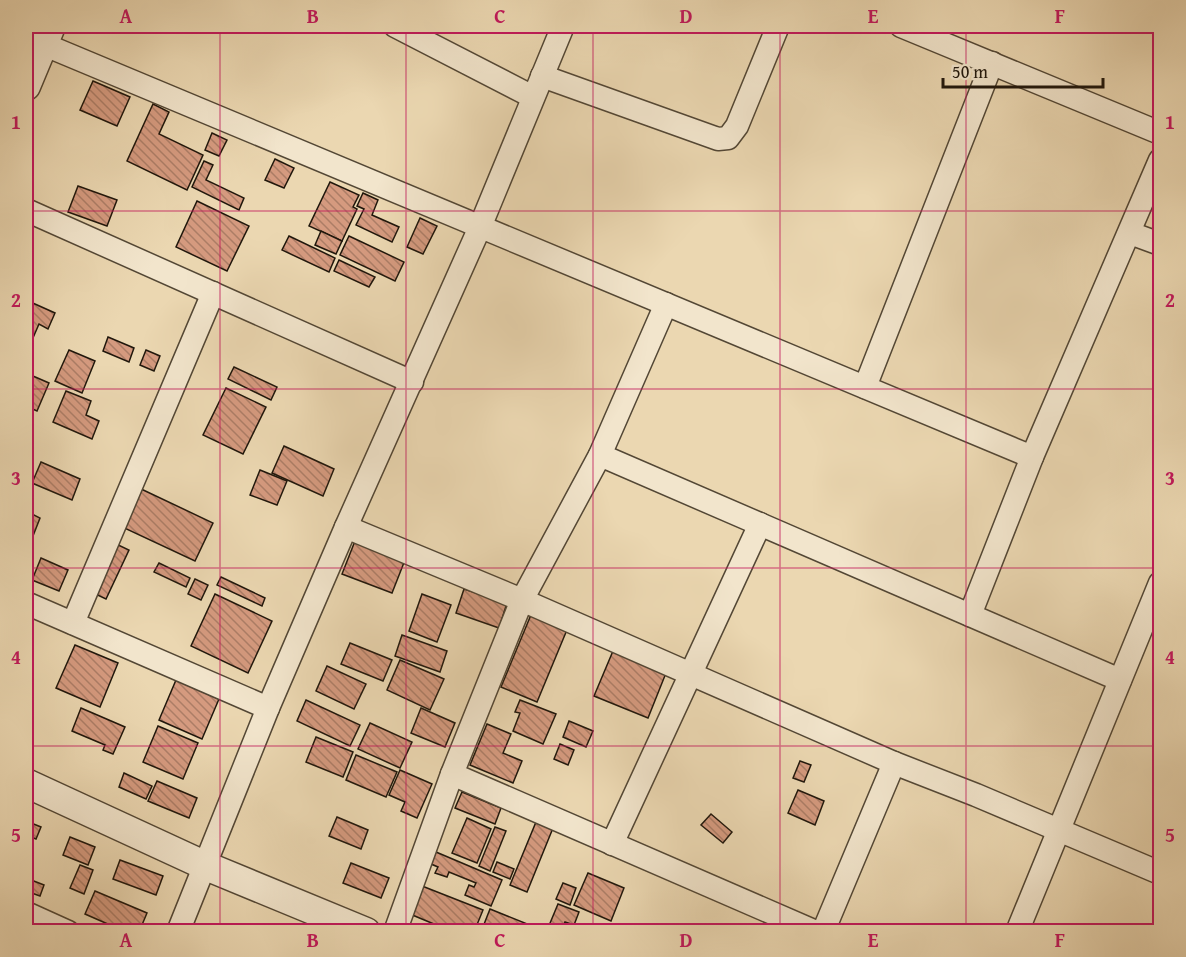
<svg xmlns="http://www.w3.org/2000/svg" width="1186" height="957" font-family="'Gentium Book Plus',serif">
<defs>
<pattern id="building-back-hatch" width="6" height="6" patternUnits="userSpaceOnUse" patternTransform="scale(1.5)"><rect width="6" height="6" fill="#d59a7f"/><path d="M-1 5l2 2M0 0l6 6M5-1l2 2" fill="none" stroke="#ac7d66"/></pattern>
</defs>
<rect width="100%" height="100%" fill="#ebd7b1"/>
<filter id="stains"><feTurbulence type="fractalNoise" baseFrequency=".00333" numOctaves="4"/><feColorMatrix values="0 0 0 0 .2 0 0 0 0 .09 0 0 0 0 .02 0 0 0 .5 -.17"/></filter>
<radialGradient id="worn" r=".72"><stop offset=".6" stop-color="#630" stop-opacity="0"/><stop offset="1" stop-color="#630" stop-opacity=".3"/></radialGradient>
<!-- building -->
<g fill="url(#building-back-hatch)" stroke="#20170c" stroke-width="1.5">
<polygon points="93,81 130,97 117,126 80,110"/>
<polygon points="153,104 169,112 159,134 203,155 187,190 127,161"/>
<polygon points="212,133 227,140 219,156 205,150"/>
<polygon points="275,159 294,168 284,188 265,180"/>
<polygon points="204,161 213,165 206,180 244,198 239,210 192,187"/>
<polygon points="330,182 359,195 353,207 357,209 342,241 309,226"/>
<polygon points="78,186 117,200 107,226 68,212"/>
<polygon points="363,193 378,200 372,215 399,227 392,242 356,225 364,209 357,206"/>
<polygon points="197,201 249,226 227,271 176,247"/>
<polygon points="420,218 437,226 423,254 407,247"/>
<polygon points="321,231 342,241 336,254 315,245"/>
<polygon points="289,236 335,258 329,272 282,250"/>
<polygon points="349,236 404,262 395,281 340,255"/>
<polygon points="339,260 375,277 369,287 334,271"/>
<polygon points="26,300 55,313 48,329 39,324 26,354"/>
<polygon points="108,337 134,348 129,362 103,351"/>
<polygon points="69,350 95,361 82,393 55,381"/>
<polygon points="146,350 160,356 154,371 140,365"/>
<polygon points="234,367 277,387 271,400 228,379"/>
<polygon points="26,373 49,383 37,411 26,406"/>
<polygon points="226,388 266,407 243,454 203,435"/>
<polygon points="66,391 91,401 86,415 99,421 92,439 53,422"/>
<polygon points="284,446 334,469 323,496 272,473"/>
<polygon points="41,462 80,479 72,500 32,483"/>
<polygon points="260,470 287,481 277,505 250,495"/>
<polygon points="139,488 213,523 195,561 120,526"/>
<polygon points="26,511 40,518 31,541 26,539"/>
<polygon points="355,541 405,560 392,593 342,574"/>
<polygon points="114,543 129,550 106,599 91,592"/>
<polygon points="41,558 68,570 59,591 32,580"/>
<polygon points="159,563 190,578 186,587 154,572"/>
<polygon points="221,577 265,598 262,606 217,585"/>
<polygon points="195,579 208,585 201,600 188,594"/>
<polygon points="464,589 507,603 499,628 456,613"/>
<polygon points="215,594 272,621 248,673 191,646"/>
<polygon points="422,594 451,605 437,642 409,631"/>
<polygon points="533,610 569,625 537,702 501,687"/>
<polygon points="402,635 447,651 440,672 395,656"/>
<polygon points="350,643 392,660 383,681 341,664"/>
<polygon points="75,645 118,663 100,707 56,688"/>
<polygon points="613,651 666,673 648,718 594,696"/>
<polygon points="400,660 444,679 430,710 387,690"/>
<polygon points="327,666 366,684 354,709 316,691"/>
<polygon points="176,680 219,699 202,739 159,720"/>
<polygon points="306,700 360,725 350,746 297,721"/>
<polygon points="520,700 556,714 543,744 513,731 520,713 515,712"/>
<polygon points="81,708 125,727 113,754 103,750 105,745 72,731"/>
<polygon points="421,708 455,723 445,747 411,733"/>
<polygon points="569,721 593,731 586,747 563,737"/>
<polygon points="370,723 412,742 400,768 358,749"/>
<polygon points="487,724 511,734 503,753 522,761 513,783 470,765"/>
<polygon points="158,726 198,743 183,779 143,762"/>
<polygon points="316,737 353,752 343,777 306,762"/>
<polygon points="560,744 574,750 568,765 554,759"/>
<polygon points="356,755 397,772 386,797 346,780"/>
<polygon points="800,761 811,765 804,782 793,778"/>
<polygon points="400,770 432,784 417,818 401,811 405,802 389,795"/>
<polygon points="124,773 152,786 146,799 119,787"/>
<polygon points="157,781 197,798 189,818 148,801"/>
<polygon points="798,790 824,801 815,825 788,813"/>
<polygon points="462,792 501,808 495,824 455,808"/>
<polygon points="711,814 732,832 723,843 701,825"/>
<polygon points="337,817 368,830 361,849 329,836"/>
<polygon points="467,818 491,829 477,863 452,853"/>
<polygon points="26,821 41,827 36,839 26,835"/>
<polygon points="536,822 553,828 527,892 510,885"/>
<polygon points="495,827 506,831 490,871 479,866"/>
<polygon points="70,837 95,847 88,865 63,855"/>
<polygon points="436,852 502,880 491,906 465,895 469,885 474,887 476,883 449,872 447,877 435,873 438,867 431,864"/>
<polygon points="120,860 163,876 156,895 113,879"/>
<polygon points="497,862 514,869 510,879 493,872"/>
<polygon points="351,863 389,878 381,898 343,883"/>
<polygon points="80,865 93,870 84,894 70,888"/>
<polygon points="588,873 624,888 611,921 574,905"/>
<polygon points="26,878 44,885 40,896 26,891"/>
<polygon points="563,883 576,888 570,905 556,899"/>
<polygon points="422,886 483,910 474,932 453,932 410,914"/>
<polygon points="95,891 147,913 139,932 126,932 85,914"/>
<polygon points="558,904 579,912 574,925 565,922 561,932 548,928"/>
<polygon points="490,909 547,932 481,932"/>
</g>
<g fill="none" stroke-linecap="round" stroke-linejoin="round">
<!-- minor casing -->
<g stroke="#534735" stroke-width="25">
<g id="minor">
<polyline points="395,26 533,97"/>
<polyline points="901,26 1160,133"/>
<polyline points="26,37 1032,457"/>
<polyline points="542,76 718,139 728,138 737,126 778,26"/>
<polyline points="26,210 412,382"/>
<polyline points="1130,233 1160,244"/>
<polyline points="865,387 992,63"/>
<polyline points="600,455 1120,680"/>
<polyline points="346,527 522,600 894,763 976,795 1160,873"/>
<polyline points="26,603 268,708"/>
<polyline points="970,615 1032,457 1160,160"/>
<polyline points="73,623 213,293"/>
<polyline points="452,774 816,932"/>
<polyline points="612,844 760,524"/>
<polyline points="26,913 68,932"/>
<polyline points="178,932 268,708 346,527 480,227 563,26"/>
<polyline points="395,932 452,774 522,600 600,455 666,304"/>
<polyline points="823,932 894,763"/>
<polyline points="1017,932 1160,583"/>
</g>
</g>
<!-- tertiary casing -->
<g stroke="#534735" stroke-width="31">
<g id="tertiary">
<polyline points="26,86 51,26"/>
<polyline points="26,783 206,866 366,932"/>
</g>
</g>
<!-- minor -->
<use href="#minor" stroke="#f2e5cc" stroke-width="22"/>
<!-- tertiary -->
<use href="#tertiary" stroke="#f2e5cc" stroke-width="28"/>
</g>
<!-- grid -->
<path fill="none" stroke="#c2185b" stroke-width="1.5" stroke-opacity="0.55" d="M220,26V932M406,26V932M593,26V932M780,26V932M966,26V932M26,211H1160M26,389H1160M26,568H1160M26,746H1160"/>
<!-- margin -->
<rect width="1186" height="957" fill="none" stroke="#ebd7b1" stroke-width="66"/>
<!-- scale -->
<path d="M943 78v9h160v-9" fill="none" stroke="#20170c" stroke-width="3"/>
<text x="952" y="78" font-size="18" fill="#20170c" stroke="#f2e5cc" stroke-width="4.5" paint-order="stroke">50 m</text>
<rect x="33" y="33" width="1120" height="891" fill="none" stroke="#c2185b" stroke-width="2"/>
<g font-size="20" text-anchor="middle" font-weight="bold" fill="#c2185b">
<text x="126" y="23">A</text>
<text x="313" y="23">B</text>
<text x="500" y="23">C</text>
<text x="686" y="23">D</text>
<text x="873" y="23">E</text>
<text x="1060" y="23">F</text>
<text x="16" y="129">1</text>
<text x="1170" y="129">1</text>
<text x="16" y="307">2</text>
<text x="1170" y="307">2</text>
<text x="16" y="485">3</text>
<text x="1170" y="485">3</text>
<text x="16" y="664">4</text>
<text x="1170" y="664">4</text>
<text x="16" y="842">5</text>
<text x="1170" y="842">5</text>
<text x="126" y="947">A</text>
<text x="313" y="947">B</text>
<text x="500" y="947">C</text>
<text x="686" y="947">D</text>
<text x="873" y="947">E</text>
<text x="1060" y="947">F</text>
</g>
<rect width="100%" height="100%" filter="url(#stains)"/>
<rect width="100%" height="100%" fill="url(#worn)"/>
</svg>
